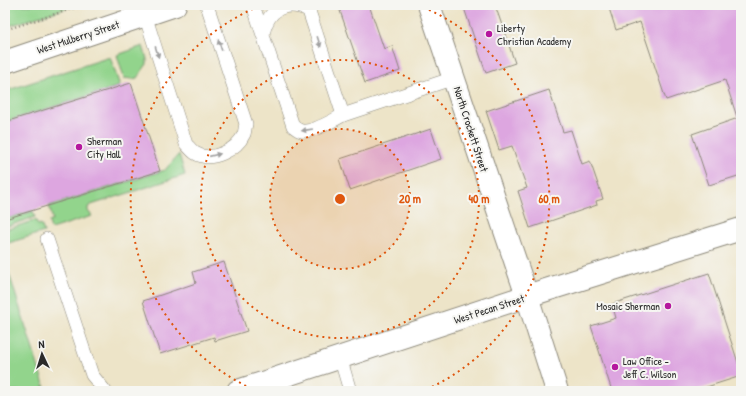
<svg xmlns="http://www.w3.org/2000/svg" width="746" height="396" font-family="'Patrick Hand',sans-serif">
<rect width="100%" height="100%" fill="#f6f6f2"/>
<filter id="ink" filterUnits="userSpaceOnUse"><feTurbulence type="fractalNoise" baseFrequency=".025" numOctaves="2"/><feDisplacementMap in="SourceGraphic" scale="8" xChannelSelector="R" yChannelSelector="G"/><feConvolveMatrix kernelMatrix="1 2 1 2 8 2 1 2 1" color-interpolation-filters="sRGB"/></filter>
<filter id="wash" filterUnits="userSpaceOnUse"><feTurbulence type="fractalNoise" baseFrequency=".012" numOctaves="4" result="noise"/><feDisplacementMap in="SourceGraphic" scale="16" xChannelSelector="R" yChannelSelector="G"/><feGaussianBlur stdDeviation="0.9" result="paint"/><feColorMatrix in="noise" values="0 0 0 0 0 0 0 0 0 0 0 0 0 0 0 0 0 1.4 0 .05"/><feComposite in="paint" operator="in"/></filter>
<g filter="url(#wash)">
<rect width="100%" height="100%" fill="#ede4c8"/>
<!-- green -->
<g fill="#92d48c" stroke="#5e805c">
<polygon points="8,5 70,5 70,7 9,26 5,21 5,6"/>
<polygon points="143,46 147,59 147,64 137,78 132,79 124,78 117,55"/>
<polygon points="110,57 120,86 5,122 5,91"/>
<polygon points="179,154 185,175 91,205 88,207 88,211 92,216 51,229 49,222 53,220 49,206 165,170"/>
<polygon points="33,211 35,217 5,227 5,219"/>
<polygon points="36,220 38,225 41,224 44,232 5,244 5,230"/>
<polygon points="6,264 46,391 8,391 5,381"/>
</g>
<g id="blocks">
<!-- building -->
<g fill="#dda6e0">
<polygon points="338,5 369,5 384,49 392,46 400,71 365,83"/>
<polygon points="463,5 495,5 515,63 486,73"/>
<polygon points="608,5 741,5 741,116 737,117 725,80 666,100 640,22 616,30"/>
<polygon points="131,83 160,171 5,219 5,122"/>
<polygon points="549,90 563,132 571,130 582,164 590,161 603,199 596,201 597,205 530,228 518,191 527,188 512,146 499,150 486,111"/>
<polygon points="741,117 741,175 709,185 692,134"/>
<polygon points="431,129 441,159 350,190 340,159"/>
<polygon points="224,262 247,331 215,341 214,337 160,354 143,301 196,283 193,272"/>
<polygon points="709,273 741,372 741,376 694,391 612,391 591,326 616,318 612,304"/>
</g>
</g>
</g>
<g filter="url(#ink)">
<use href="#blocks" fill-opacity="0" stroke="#8c887a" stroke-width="1"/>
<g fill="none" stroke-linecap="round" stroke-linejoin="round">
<!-- service casing -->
<g stroke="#8c887a" stroke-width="14">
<g id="service">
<path d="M253,5L293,126C297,129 300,132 305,131C315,131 334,120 343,115L454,78"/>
<polyline points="307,5 343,115"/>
<path d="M145,15L186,144C189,147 192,151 195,153C211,163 237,150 244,134C245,131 245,127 246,124L207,5"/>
<path d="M263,34C268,9 285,0 309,10"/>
<polyline points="47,239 92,375 105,391"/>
<polyline points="340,357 350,391"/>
</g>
</g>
<!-- minor casing -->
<g stroke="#8c887a" stroke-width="24">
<g id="minor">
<polyline points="429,5 527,296 557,391"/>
<polyline points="5,62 175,5"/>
<polyline points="238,391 527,296 741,229"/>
</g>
</g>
<!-- path -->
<polyline stroke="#8c887a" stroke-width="2.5" stroke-dasharray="1 3" stroke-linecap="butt" points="5,24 9,28 11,28 84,5"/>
<!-- service -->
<use href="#service" stroke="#fff" stroke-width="13"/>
<!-- minor -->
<use href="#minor" stroke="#fff" stroke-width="22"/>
</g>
<!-- one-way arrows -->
<defs><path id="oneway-solid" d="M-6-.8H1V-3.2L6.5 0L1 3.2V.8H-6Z"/></defs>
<g fill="#a0a0a0">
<use href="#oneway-solid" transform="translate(319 42) rotate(72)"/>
<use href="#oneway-solid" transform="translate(220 45) rotate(-108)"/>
<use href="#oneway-solid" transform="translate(157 52) rotate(73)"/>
<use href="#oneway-solid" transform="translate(307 130) rotate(171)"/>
<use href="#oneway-solid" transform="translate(215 155) rotate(-13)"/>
</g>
</g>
<!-- distance rings -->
<circle cx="340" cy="199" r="70" fill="#df570e" fill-opacity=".12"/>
<g fill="none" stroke="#df570e" stroke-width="2" stroke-dasharray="2 4">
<circle cx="340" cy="199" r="70"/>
<circle cx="340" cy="199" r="139"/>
<path d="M257 391A209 209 0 0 1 262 5M418 5A209 209 0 0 1 423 391"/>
</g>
<!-- markers -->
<g fill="#b5179e" stroke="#f6f6f2" stroke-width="1.5">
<circle cx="489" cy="34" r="4"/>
<circle cx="79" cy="147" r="4"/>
<circle cx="668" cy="306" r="4"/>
<circle cx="615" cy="367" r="4"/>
</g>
<g text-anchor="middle" stroke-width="4" stroke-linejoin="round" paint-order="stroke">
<!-- poi labels -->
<g font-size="11" fill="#2b2b2b" stroke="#f6f6f2" text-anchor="start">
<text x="497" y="32">Liberty<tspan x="497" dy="13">Christian Academy</tspan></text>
<text x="87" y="145">Sherman<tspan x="87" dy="13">City Hall</tspan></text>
<text x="660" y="310" text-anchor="end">Mosaic Sherman</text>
<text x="623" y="365">Law Office -<tspan x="623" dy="13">Jeff C. Wilson</tspan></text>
</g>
<!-- street labels -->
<g font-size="11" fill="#2b2b2b" stroke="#f6f6f2">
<text transform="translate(78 37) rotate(-18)" y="4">West Mulberry Street</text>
<text transform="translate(471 129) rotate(72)" y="4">North Crockett Street</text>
<text transform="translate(489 309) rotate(-18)" y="4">West Pecan Street</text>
</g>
</g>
<circle cx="340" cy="199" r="6" fill="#df570e" stroke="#f6f6f2" stroke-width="2"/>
<g font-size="12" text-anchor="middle" font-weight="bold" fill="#df570e" stroke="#f6f6f2" stroke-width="4" stroke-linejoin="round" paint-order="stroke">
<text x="410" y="203">20 m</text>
<text x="479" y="203">40 m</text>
<text x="549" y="203">60 m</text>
</g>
<!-- margin -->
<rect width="746" height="396" fill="none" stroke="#f6f6f2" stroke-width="20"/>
<!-- north arrow -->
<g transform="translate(42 354) rotate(356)" stroke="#f6f6f2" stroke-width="3" paint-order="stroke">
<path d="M0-3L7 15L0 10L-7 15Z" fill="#2b2b2b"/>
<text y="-6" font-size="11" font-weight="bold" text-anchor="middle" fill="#2b2b2b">N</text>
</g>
</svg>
